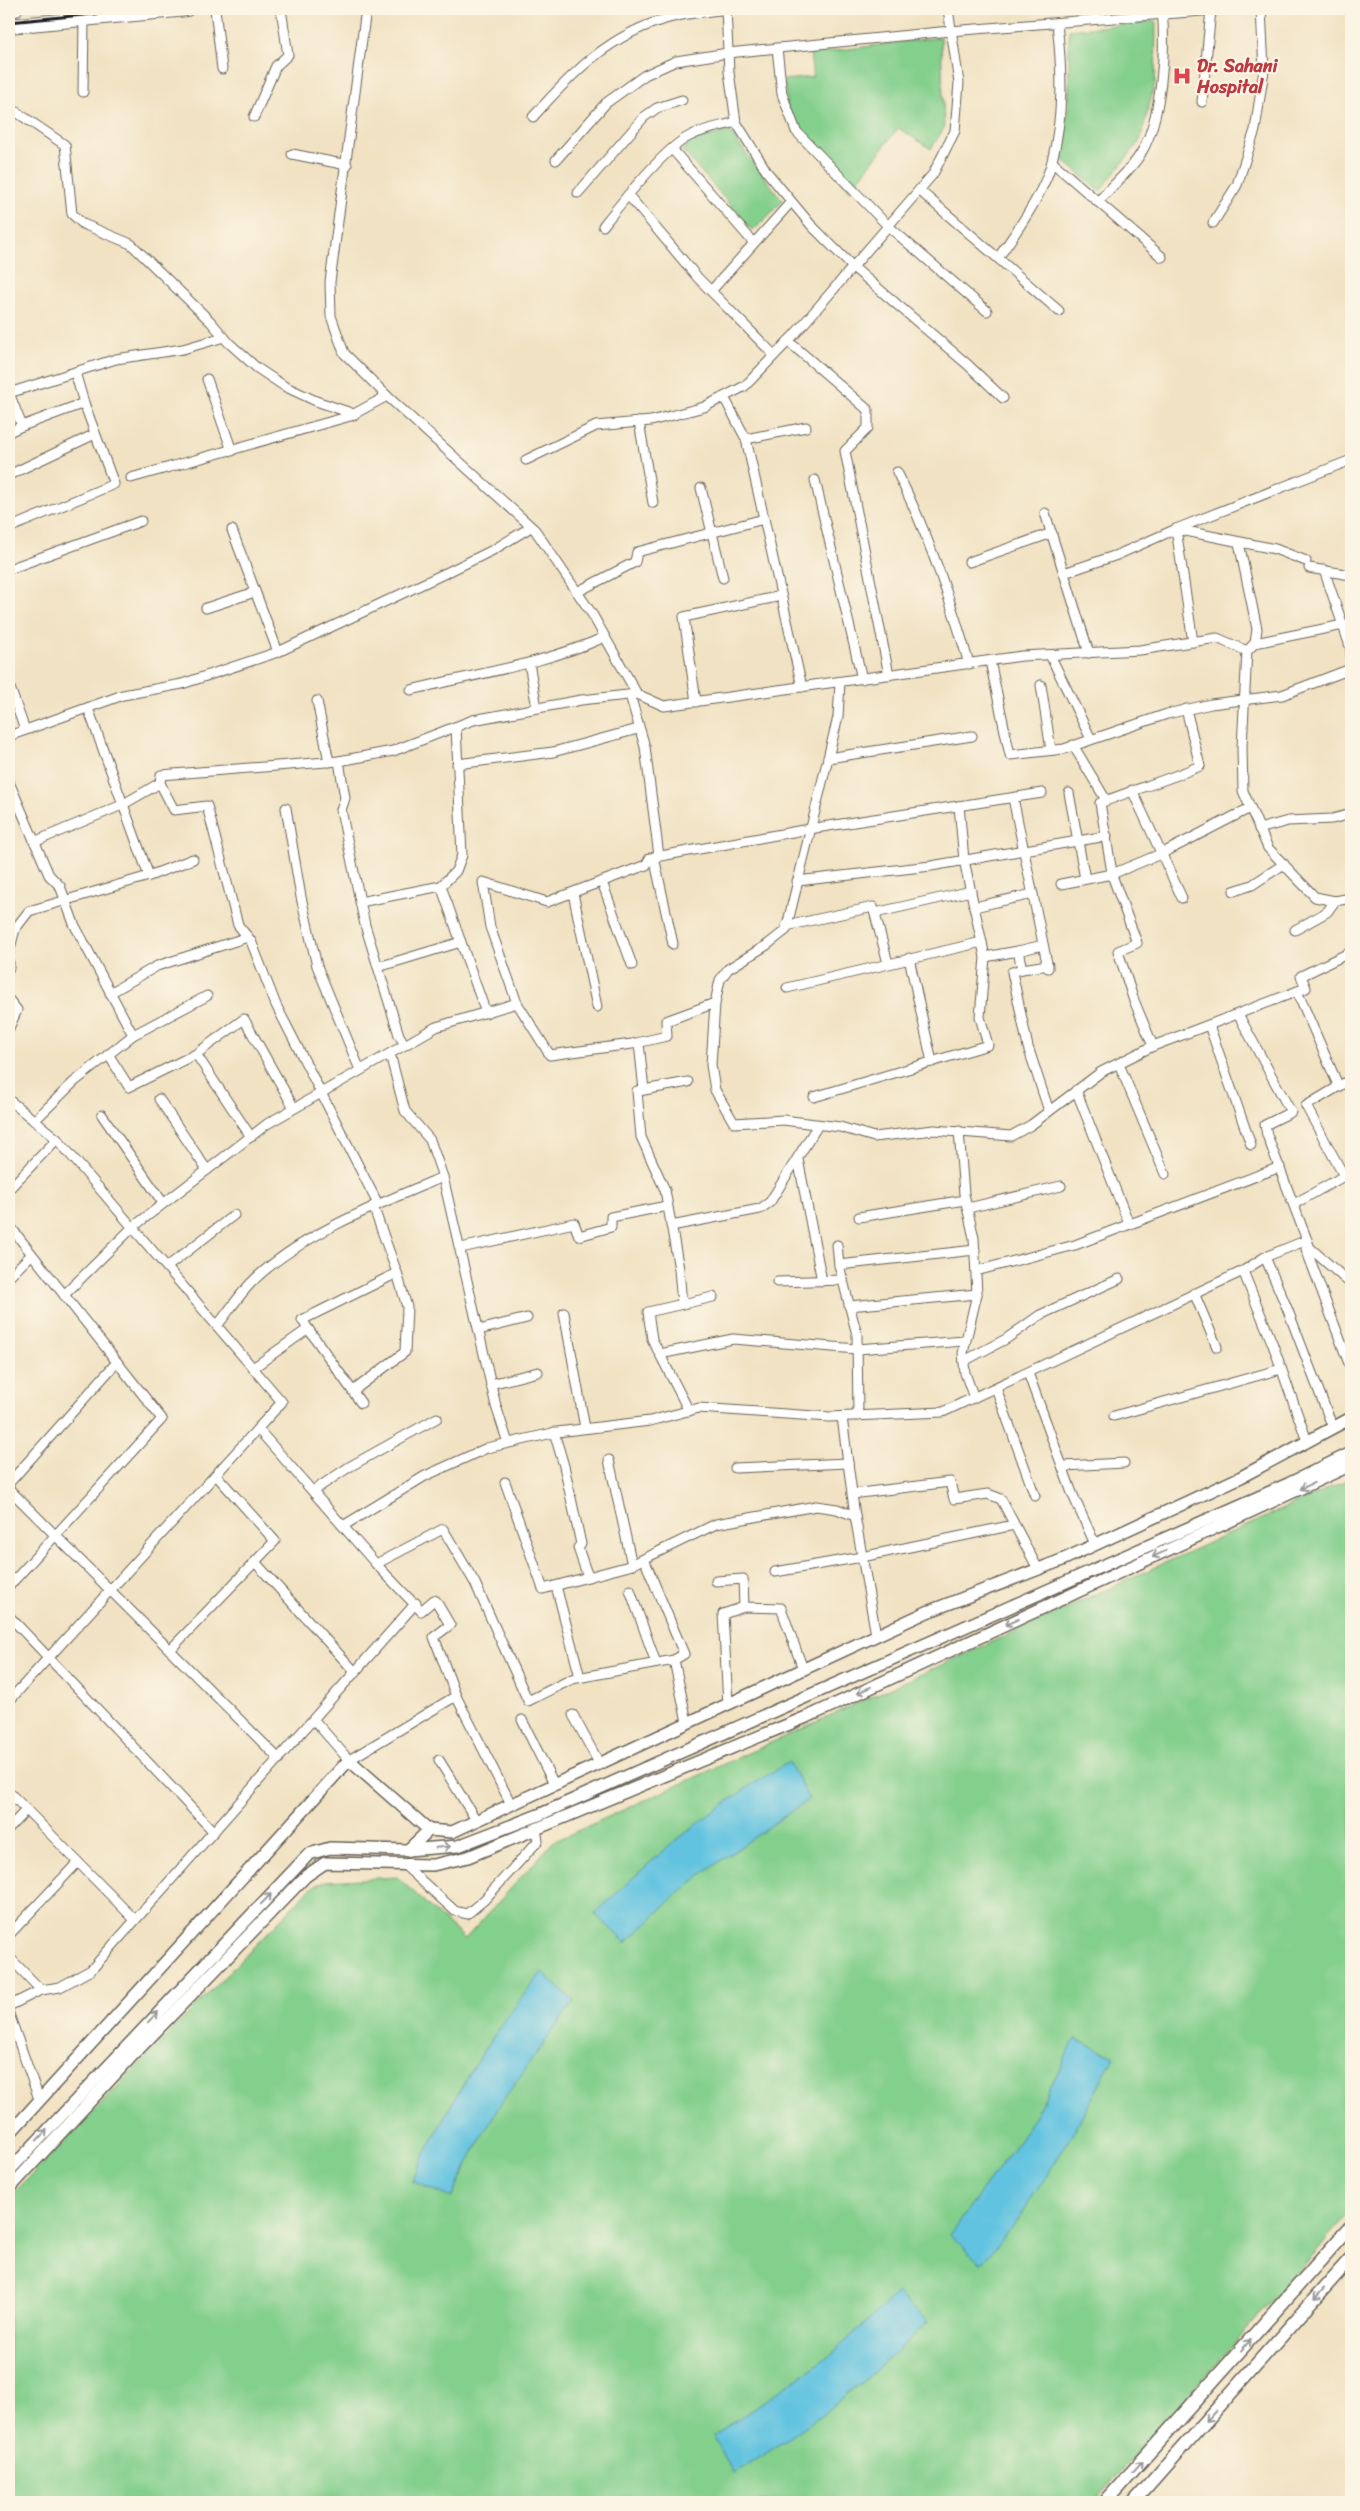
<svg xmlns="http://www.w3.org/2000/svg" width="1360" height="2511" font-family="Sriracha,sans-serif">
<rect width="100%" height="100%" fill="#fcf5e5"/>
<filter id="ink" filterUnits="userSpaceOnUse"><feTurbulence type="fractalNoise" baseFrequency=".02" numOctaves="2"/><feDisplacementMap in="SourceGraphic" scale="10" xChannelSelector="R" yChannelSelector="G"/><feConvolveMatrix kernelMatrix="1 2 1 2 8 2 1 2 1" color-interpolation-filters="sRGB"/></filter>
<filter id="wash" filterUnits="userSpaceOnUse"><feTurbulence type="fractalNoise" baseFrequency=".0096" numOctaves="4" result="noise"/><feDisplacementMap in="SourceGraphic" scale="20" xChannelSelector="R" yChannelSelector="G"/><feGaussianBlur stdDeviation="1.12" result="paint"/><feColorMatrix in="noise" values="0 0 0 0 0 0 0 0 0 0 0 0 0 0 0 0 0 1.4 0 .05"/><feComposite in="paint" operator="in"/></filter>
<g filter="url(#wash)">
<rect width="100%" height="100%" fill="#f1e2c3"/>
<!-- green -->
<g fill="#83cf8c" stroke="#507654">
<polygon points="1156,21 1155,83 1140,141 1100,191 1059,157 1069,104 1069,30"/>
<polygon points="941,37 944,128 931,149 898,128 850,191 788,116 784,80 813,77 810,54"/>
<polygon points="729,131 783,201 753,231 682,150 694,140"/>
<polygon points="1351,1478 1351,2211 1094,2502 9,2502 9,2198 312,1887 326,1881 397,1877 465,1939 553,1842"/>
</g>
<!-- water -->
<g fill="#62c3e0" stroke="#3f707e">
<path d="M789,1762L809,1799L706,1871L676,1895L626,1943L595,1914C655,1855 715,1805 789,1762Z"/>
<path d="M542,1972L574,2001L501,2103L482,2136L451,2198L412,2181C449,2104 487,2039 542,1972Z"/>
<path d="M1075,2039L1114,2056C1076,2132 1036,2199 982,2264L950,2235L1024,2133L1043,2101Z"/>
<path d="M897,2293L928,2322C867,2381 807,2431 733,2473L713,2436L817,2365L846,2341Z"/>
</g>
</g>
<g filter="url(#ink)">
<g fill="none" stroke-linecap="round" stroke-linejoin="round">
<!-- minor casing -->
<g stroke="#676156" stroke-width="11">
<g id="minor">
<polyline points="215,9 222,69"/>
<polyline points="366,9 330,282 331,316 344,353 387,396 535,530 592,614 637,694"/>
<polyline points="726,9 729,72 736,122 767,172 811,225 853,267 967,364 1003,398"/>
<polyline points="777,48 782,94 796,131 888,226 987,311"/>
<polyline points="83,92 84,19"/>
<polyline points="1202,102 1211,10"/>
<polyline points="9,107 65,145 72,214 83,224 131,244 211,322 229,343 257,368 284,386 316,401 354,414 387,396"/>
<polyline points="254,117 276,66 288,55 281,9"/>
<path d="M533,117C572,73 610,34 669,18C687,13 707,12 726,9"/>
<polyline points="672,149 753,242"/>
<polyline points="292,154 347,165"/>
<polyline points="556,160 606,103 645,75 676,61 728,53 950,31 1228,9"/>
<polyline points="1052,162 1162,257"/>
<polyline points="919,190 1059,311"/>
<polyline points="578,193 644,117 657,108 682,100"/>
<polyline points="628,195 698,278 774,355"/>
<path d="M1098,202C1111,186 1131,171 1141,153C1162,119 1166,48 1162,9"/>
<polyline points="1213,223 1237,185 1255,130 1264,70 1261,9"/>
<path d="M603,226C621,203 667,145 692,135C705,129 722,126 736,122"/>
<path d="M998,258C1017,231 1044,193 1052,161C1064,115 1062,69 1057,23"/>
<polyline points="711,291 791,202"/>
<polyline points="788,341 868,410 868,428 845,451 889,675"/>
<polyline points="75,372 84,403"/>
<polyline points="207,379 232,451"/>
<polyline points="724,397 746,439 802,687"/>
<polyline points="639,422 653,503"/>
<polyline points="9,432 22,426"/>
<polyline points="746,439 806,427"/>
<polyline points="526,460 596,426 651,421 704,407 745,386 795,334 933,174 955,131 959,83 948,9"/>
<path d="M897,472C928,533 950,598 969,664"/>
<polyline points="9,475 95,434"/>
<polyline points="131,478 354,415"/>
<polyline points="815,480 862,679"/>
<polyline points="701,488 723,578"/>
<polyline points="1045,513 1089,653"/>
<polyline points="9,528 114,484 84,403 22,426 9,393 116,359 183,349 224,337"/>
<polyline points="232,530 278,652"/>
<polyline points="1239,543 1257,629 1255,643 1247,651 1242,747 1243,791 1268,848 1315,897 1335,901 1351,898"/>
<polyline points="969,562 1052,533"/>
<polyline points="1309,568 1351,575"/>
<polyline points="9,569 141,521"/>
<polyline points="1324,570 1351,649 1351,659"/>
<polyline points="1064,573 1117,555 1176,529 1351,460"/>
<polyline points="577,592 635,562 637,552 764,519"/>
<polyline points="206,608 255,592"/>
<polyline points="1193,642 1176,529 1275,549 1306,561"/>
<polyline points="1255,643 1343,625"/>
<polyline points="1050,655 1091,739"/>
<polyline points="990,661 1010,755 1064,749 1167,714 1211,704 1282,695 1348,670 1351,665"/>
<polyline points="529,663 537,708"/>
<polyline points="840,682 838,717 786,930 767,945 728,969 720,980 715,1003 711,1065 715,1090 734,1123 783,1120 840,1127 874,1137 934,1130 1011,1136 1031,1125 1101,1072 1153,1046 1306,988 1301,976 1351,952"/>
<polyline points="9,685 25,730"/>
<polyline points="1041,685 1051,750"/>
<path d="M411,690C476,674 544,664 605,637"/>
<polyline points="630,695 645,747 659,856"/>
<polyline points="317,701 329,762"/>
<polyline points="696,702 684,617 781,596"/>
<polyline points="88,708 149,876"/>
<polyline points="456,727 462,855 456,871 441,886 486,1013"/>
<polyline points="9,736 123,695 182,684 278,652 450,571 493,550 531,527"/>
<polyline points="1073,745 1106,800"/>
<polyline points="828,758 972,736"/>
<polyline points="339,761 345,798 341,810 365,925 399,1035 405,1045"/>
<polyline points="457,764 553,752 638,729"/>
<polyline points="9,782 49,875 60,886 74,924 133,1035"/>
<polyline points="160,783 174,810 207,806 238,925 251,941 276,1005 378,1204"/>
<polyline points="1132,790 1182,898"/>
<polyline points="1069,793 1085,879"/>
<polyline points="1013,798 1048,968"/>
<polyline points="286,808 301,897 317,966 360,1070"/>
<polyline points="1259,829 1288,821 1332,819 1351,814"/>
<polyline points="34,842 122,805 160,783 161,775 339,761 393,751 473,720 581,700 637,694 664,706 1022,656 1140,650 1217,638 1247,651"/>
<polyline points="654,857 673,944"/>
<polyline points="797,881 931,866 1107,836"/>
<polyline points="602,882 632,965"/>
<polyline points="1061,884 1112,874 1163,853 1250,808"/>
<polyline points="1234,891 1252,885 1284,864"/>
<polyline points="573,893 597,1007"/>
<polyline points="360,902 441,886"/>
<polyline points="974,907 1033,894"/>
<polyline points="875,913 971,891"/>
<polyline points="786,926 873,907 888,963"/>
<polyline points="1295,930 1327,912 1335,901"/>
<polyline points="1018,951 1043,945"/>
<polyline points="9,952 15,929 29,911 149,876 193,859"/>
<polyline points="985,957 1018,951 1022,969 1012,972 1028,1047 1049,1111"/>
<polyline points="909,958 932,1062"/>
<polyline points="9,963 9,968"/>
<polyline points="378,967 461,942"/>
<polyline points="1022,969 1048,965"/>
<polyline points="787,988 982,942"/>
<polyline points="1297,991 1338,1085"/>
<polyline points="110,993 157,966 248,937"/>
<polyline points="9,1000 17,1010 9,1028"/>
<polyline points="715,1003 666,1021 667,1036 632,1044 550,1055 517,1003 490,927 483,882 547,902 646,865 650,858 809,829 1042,793"/>
<polyline points="1238,1014 1291,1112 1265,1125 1267,1135 1310,1248 1351,1284"/>
<polyline points="1209,1025 1251,1145"/>
<polyline points="639,1043 644,1090 637,1091 641,1137 665,1190 679,1269 682,1304"/>
<path d="M1153,1046L1133,998L1118,951L1137,943L1113,878L1100,803C1133,790 1167,780 1200,766L1186,709"/>
<polyline points="108,1054 129,1087 196,1054 244,1019 294,1108"/>
<polyline points="196,1054 251,1137"/>
<polyline points="390,1054 405,1111 430,1140 443,1177 496,1406 508,1443"/>
<polyline points="1119,1064 1165,1174"/>
<polyline points="644,1090 688,1082"/>
<polyline points="1076,1090 1129,1224"/>
<polyline points="814,1097 988,1045 980,1017 985,957 964,860 959,806"/>
<polyline points="159,1099 207,1170"/>
<polyline points="9,1100 57,1139 282,1402 9,1701"/>
<polyline points="102,1115 163,1203"/>
<polyline points="34,1121 74,1082 133,1035 207,996"/>
<polyline points="959,1131 964,1194 974,1238 977,1294 963,1353 965,1373 974,1398"/>
<polyline points="798,1159 822,1281"/>
<polyline points="9,1189 57,1139"/>
<polyline points="1294,1204 1344,1176 1306,1106 1351,1079"/>
<polyline points="968,1208 1061,1186"/>
<polyline points="859,1217 965,1200"/>
<polyline points="9,1225 162,1419 9,1586"/>
<polyline points="671,1226 760,1209 770,1202 818,1125"/>
<polyline points="837,1245 839,1265 857,1335 858,1416"/>
<polyline points="1308,1246 1306,1249 1351,1369"/>
<polyline points="461,1248 574,1223 579,1236 611,1227 611,1217 667,1206"/>
<polyline points="1265,1257 1287,1308 1333,1428"/>
<polyline points="839,1265 975,1250"/>
<polyline points="167,1267 234,1215"/>
<polyline points="976,1271 1075,1245 1280,1167"/>
<polyline points="1243,1271 1273,1345 1307,1441"/>
<polyline points="9,1277 31,1255"/>
<polyline points="777,1282 843,1280"/>
<polyline points="1194,1293 1217,1347"/>
<polyline points="64,1295 133,1227 267,1124 436,1027 517,1003"/>
<polyline points="849,1306 977,1294"/>
<polyline points="564,1313 585,1428"/>
<path d="M217,1326C228,1312 238,1297 250,1284C296,1236 383,1202 443,1177"/>
<polyline points="479,1330 527,1318"/>
<polyline points="660,1354 733,1339 857,1349 965,1341"/>
<polyline points="964,1361 1006,1339 1040,1315 1119,1279"/>
<polyline points="253,1368 308,1329"/>
<polyline points="1028,1373 1072,1493 1095,1544"/>
<polyline points="491,1384 538,1372"/>
<polyline points="996,1388 1035,1496"/>
<polyline points="353,1391 405,1352 407,1307 397,1273 373,1206"/>
<polyline points="361,1403 302,1320 397,1273"/>
<polyline points="689,1411 652,1339 648,1312 713,1297"/>
<polyline points="1114,1416 1281,1369"/>
<polyline points="842,1417 855,1516 876,1635"/>
<polyline points="258,1429 376,1564 421,1611 434,1600 436,1601 450,1625 434,1637 456,1696 511,1804"/>
<polyline points="554,1432 564,1466 581,1544 578,1548 588,1577"/>
<polyline points="609,1460 632,1565"/>
<polyline points="1063,1466 1124,1463"/>
<polyline points="735,1468 848,1463"/>
<polyline points="505,1482 543,1589 629,1566 716,1524 816,1506 837,1509 855,1516"/>
<polyline points="9,1483 117,1362"/>
<polyline points="9,1489 279,1759"/>
<polyline points="313,1491 349,1467 437,1418"/>
<polyline points="852,1494 950,1482 954,1499 988,1494 1001,1499 1038,1569"/>
<polyline points="343,1526 425,1476 487,1448 557,1432 650,1421 699,1408 830,1417 943,1412 1243,1271 1265,1257 1307,1240"/>
<polyline points="644,1559 684,1654 674,1660 687,1722"/>
<polyline points="255,1562 356,1673"/>
<polyline points="376,1564 443,1529 475,1583 528,1701 572,1679 674,1660"/>
<polyline points="775,1572 862,1557 1014,1525"/>
<polyline points="716,1581 743,1579 744,1607 781,1608 803,1669"/>
<polyline points="556,1586 580,1677"/>
<polyline points="630,1590 656,1663"/>
<polyline points="9,1616 214,1832"/>
<polyline points="170,1650 275,1541 216,1475"/>
<polyline points="728,1704 723,1614 744,1607"/>
<polyline points="573,1715 599,1763"/>
<polyline points="314,1720 349,1760 456,1696"/>
<polyline points="522,1720 554,1784"/>
<polyline points="439,1760 476,1820"/>
<polyline points="9,1792 135,1920"/>
<polyline points="9,1828 26,1810"/>
<polyline points="403,1864 455,1911 467,1914 484,1900 538,1841 536,1829"/>
<polyline points="9,1935 78,1862"/>
<polyline points="9,1957 41,1990"/>
<polyline points="9,2006 41,1990 60,1987 91,1970 416,1603"/>
<polyline points="9,2014 39,2099"/>
</g>
</g>
<!-- tertiary casing -->
<g stroke="#676156" stroke-width="14">
<g id="tertiary">
<polyline points="407,1851 429,1830"/>
<polyline points="9,2134 349,1760 429,1830 452,1832 927,1612 1062,1560 1241,1477 1351,1418"/>
<polyline points="9,2171 309,1854 330,1848 407,1850 458,1846 541,1814 1288,1484 1351,1453"/>
<polyline points="9,2189 131,2057 306,1876 325,1863 433,1865 468,1857 816,1713 1351,1465"/>
</g>
</g>
<!-- secondary casing -->
<g stroke="#676156" stroke-width="15">
<g id="secondary">
<polyline points="1105,2502 1351,2226"/>
<polyline points="1134,2502 1351,2258"/>
</g>
</g>
<!-- primary casing -->
<g stroke="#676156" stroke-width="16">
<g id="primary">
<polyline points="9,9 15,9"/>
<polyline points="9,26 187,9"/>
</g>
</g>
<!-- minor -->
<use href="#minor" stroke="#fff" stroke-width="9"/>
<!-- tertiary -->
<use href="#tertiary" stroke="#fff" stroke-width="11"/>
<!-- secondary -->
<use href="#secondary" stroke="#fff" stroke-width="12"/>
<!-- primary -->
<use href="#primary" stroke="#fff" stroke-width="14"/>
<!-- rail -->
<polyline stroke="#1c1c1c" stroke-width="3" points="9,22 146,9"/>
</g>
<!-- one-way arrows -->
<defs><path id="oneway-shaft" d="M-6 0H5M1.5-3L5.5 0L1.5 3" fill="none" stroke-width="1.6" stroke-linecap="round" stroke-linejoin="round" transform="scale(1.25)"/></defs>
<g stroke="#999">
<use href="#oneway-shaft" transform="translate(1307 1486) rotate(155)"/>
<use href="#oneway-shaft" transform="translate(1159 1554) rotate(155)"/>
<use href="#oneway-shaft" transform="translate(1012 1622) rotate(155)"/>
<use href="#oneway-shaft" transform="translate(864 1690) rotate(155)"/>
<use href="#oneway-shaft" transform="translate(443 1847) rotate(-5)"/>
<use href="#oneway-shaft" transform="translate(266 1899) rotate(-46)"/>
<use href="#oneway-shaft" transform="translate(153 2017) rotate(-46)"/>
<use href="#oneway-shaft" transform="translate(42 2135) rotate(-47)"/>
<use href="#oneway-shaft" transform="translate(1319 2294) rotate(132)"/>
<use href="#oneway-shaft" transform="translate(1246 2345) rotate(-48)"/>
<use href="#oneway-shaft" transform="translate(1211 2416) rotate(132)"/>
<use href="#oneway-shaft" transform="translate(1138 2466) rotate(-48)"/>
</g>
</g>
<!-- icons -->
<defs>
<g id="hospital-bare" transform="scale(1.5)"><path d="M-5-5h3v3.5h4V-5h3V5h-3V1.5h-4V5h-3Z" fill="#e0444e" stroke="#fcf5e5" stroke-width="2.5" paint-order="stroke"/></g>
</defs>
<g fill-rule="evenodd">
<use href="#hospital-bare" x="1182" y="76"/>
</g>
<g text-anchor="middle" stroke-width="4" stroke-linejoin="round" paint-order="stroke">
<!-- health labels -->
<g font-size="18" font-weight="bold" fill="#be3a42" stroke="#fcf5e5" text-anchor="start">
<text x="1197" y="72">Dr. Sahani<tspan x="1197" dy="21">Hospital</tspan></text>
</g>
</g>
<!-- margin -->
<rect width="1360" height="2511" fill="none" stroke="#fcf5e5" stroke-width="30"/>
</svg>
